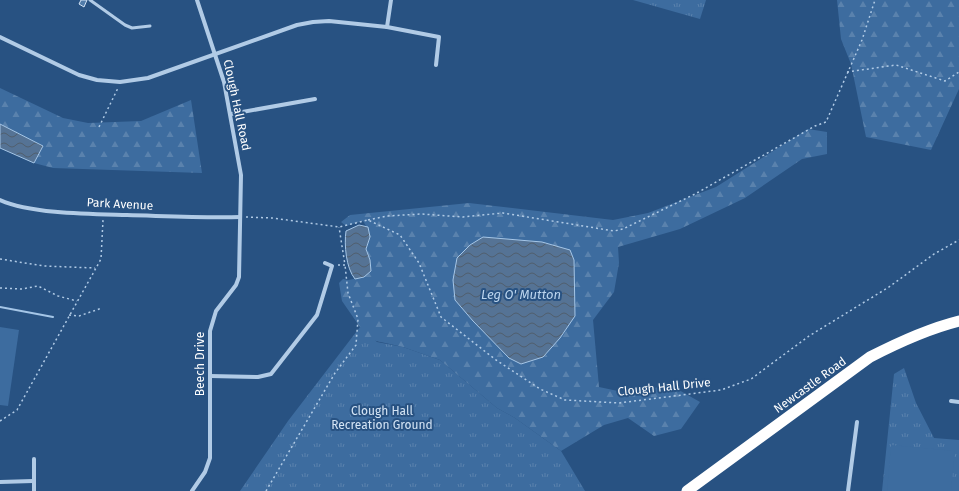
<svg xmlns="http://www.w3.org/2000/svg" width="959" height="491" font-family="'Fira Sans',sans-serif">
<defs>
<pattern id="grass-tufts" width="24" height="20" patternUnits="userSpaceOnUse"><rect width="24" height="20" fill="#3d6c9f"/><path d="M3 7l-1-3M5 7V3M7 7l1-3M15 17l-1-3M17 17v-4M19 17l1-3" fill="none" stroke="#5a82ad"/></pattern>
<pattern id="forest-firs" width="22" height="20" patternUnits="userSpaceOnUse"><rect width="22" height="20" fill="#3d6c9f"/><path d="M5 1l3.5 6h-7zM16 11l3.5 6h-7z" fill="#5a82ad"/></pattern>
<pattern id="water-waves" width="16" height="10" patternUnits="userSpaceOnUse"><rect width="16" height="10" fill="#557395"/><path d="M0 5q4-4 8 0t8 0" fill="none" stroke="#505e6d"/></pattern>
</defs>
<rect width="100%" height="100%" fill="#285282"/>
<!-- grass -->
<g fill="url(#grass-tufts)">
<polygon points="633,0 706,0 700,19"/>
<polygon points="360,327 377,342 403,347 440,360 497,408 515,418 561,451 585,491 240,491 288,421"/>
<polygon points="904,368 916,403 934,438 959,440 959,491 882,491 894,374"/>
</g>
<!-- forest -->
<g fill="url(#forest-firs)">
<polygon points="837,0 959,0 959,89 931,150 866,137 851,64 841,39"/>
<polygon points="0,88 63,118 88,123 141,121 191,100 202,173 53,168 34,163 43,146 0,124"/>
<path d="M808,129L827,132V154L802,159L745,198L680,229L618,247L619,263L614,292L593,320L599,387L627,393L670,385L700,402L681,429L654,436L628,418L604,425L561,451L515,418L497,408L440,360L403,347L363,338L360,327L342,301L339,283L343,279L348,280L364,277L370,260L366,249C370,237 370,232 363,221L346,226L341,222L350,215L469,203L613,220L648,213L716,187Z"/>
</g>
<!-- pitch -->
<g fill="#3d6c9f">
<polygon points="0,327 19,330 8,406 0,405"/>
<polygon points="891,445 955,451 951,491 887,491"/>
</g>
<!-- water -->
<g fill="url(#water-waves)" stroke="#a5c6e7">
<polygon points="0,124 43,146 34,163 0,148"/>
<path d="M359,225L368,227L370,237L366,249L370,260L371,271L364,277L355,279C346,268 344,245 346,231Z"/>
<polygon points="483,237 542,242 570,250 574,260 575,316 560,338 543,357 521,364 509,358 473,321 455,300 453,280 457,258 470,245"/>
</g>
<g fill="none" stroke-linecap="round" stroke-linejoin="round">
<!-- stream -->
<polyline stroke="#a5c6e7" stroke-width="2" points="0,307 53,317"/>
</g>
<!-- building -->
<polygon fill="#517caa" stroke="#d4e4f5" points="81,0 87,0 84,7 79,4"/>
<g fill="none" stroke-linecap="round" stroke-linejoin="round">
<!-- path -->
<g stroke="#b1cbe6" stroke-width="1.5" stroke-dasharray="2 3" stroke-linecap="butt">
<polyline points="847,72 896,65 945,81 959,72"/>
<polyline points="99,127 118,88"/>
<polyline points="246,217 272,218 339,227 368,220 400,235 419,263 441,317 496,360 540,389 565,400 619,403 721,390 751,379 809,336 889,287 934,254 959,240"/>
<polyline points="368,220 387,216 421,214 463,217 503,213 614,231 623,229 695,194 815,126 826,122 862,40 875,0"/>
<polyline points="0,259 44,266 95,268"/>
<polyline points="338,265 345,265 339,227"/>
<polyline points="0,288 22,289 38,286 58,296 77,301"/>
<polyline points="69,315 79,316 102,308"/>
<polyline points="0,421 17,410 101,259 103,220"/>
<polyline points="266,491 335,373 356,345 358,319 348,293 345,265"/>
</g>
<!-- lane -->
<polyline stroke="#b1cbe6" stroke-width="3" points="90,0 125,25 132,28 150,26"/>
<!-- street -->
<g stroke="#b1cbe6" stroke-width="4">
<polyline points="387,27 391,0"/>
<polyline points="0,37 79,75 97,80 120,82 148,78 297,25 313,22 329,21 387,27 439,37 436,65"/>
<polyline points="231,114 315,99"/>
<path d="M0,200C31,214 92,214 127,215C165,216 202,218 240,217"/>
<polyline points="210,376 258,377 271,374 317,315 332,266 325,263"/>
<polyline points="951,401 959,402"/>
<polyline points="0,482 33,481"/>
<polyline points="34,491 34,459"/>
<polyline points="192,491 205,472 210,458 210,331 216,311 236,285 239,277 241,175 224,82 197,0"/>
<polyline points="848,491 857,422"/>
</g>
<!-- highway -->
<path stroke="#fff" stroke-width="11" d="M687,491L870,357C899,342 927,329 959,321"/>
</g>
<g text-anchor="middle" stroke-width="4" stroke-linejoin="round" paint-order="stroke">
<!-- street labels -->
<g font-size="12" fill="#fff" stroke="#285282">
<text transform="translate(237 105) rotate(78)" y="4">Clough Hall Road</text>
<text transform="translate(120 204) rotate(3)" y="4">Park Avenue</text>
<text transform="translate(200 364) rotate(-90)" y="4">Beech Drive</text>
<text transform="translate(810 385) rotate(-36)" y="4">Newcastle Road</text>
<text transform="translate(664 387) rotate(-6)" y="4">Clough Hall Drive</text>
</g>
<!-- park labels -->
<g font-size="12" fill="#d4e4f5" stroke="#285282">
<text x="382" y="415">Clough Hall<tspan x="382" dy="14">Recreation Ground</tspan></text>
</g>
<!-- water labels -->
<g font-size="13" font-style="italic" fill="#bcd5ee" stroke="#285282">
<text x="521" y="299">Leg O' Mutton</text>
</g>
</g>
</svg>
